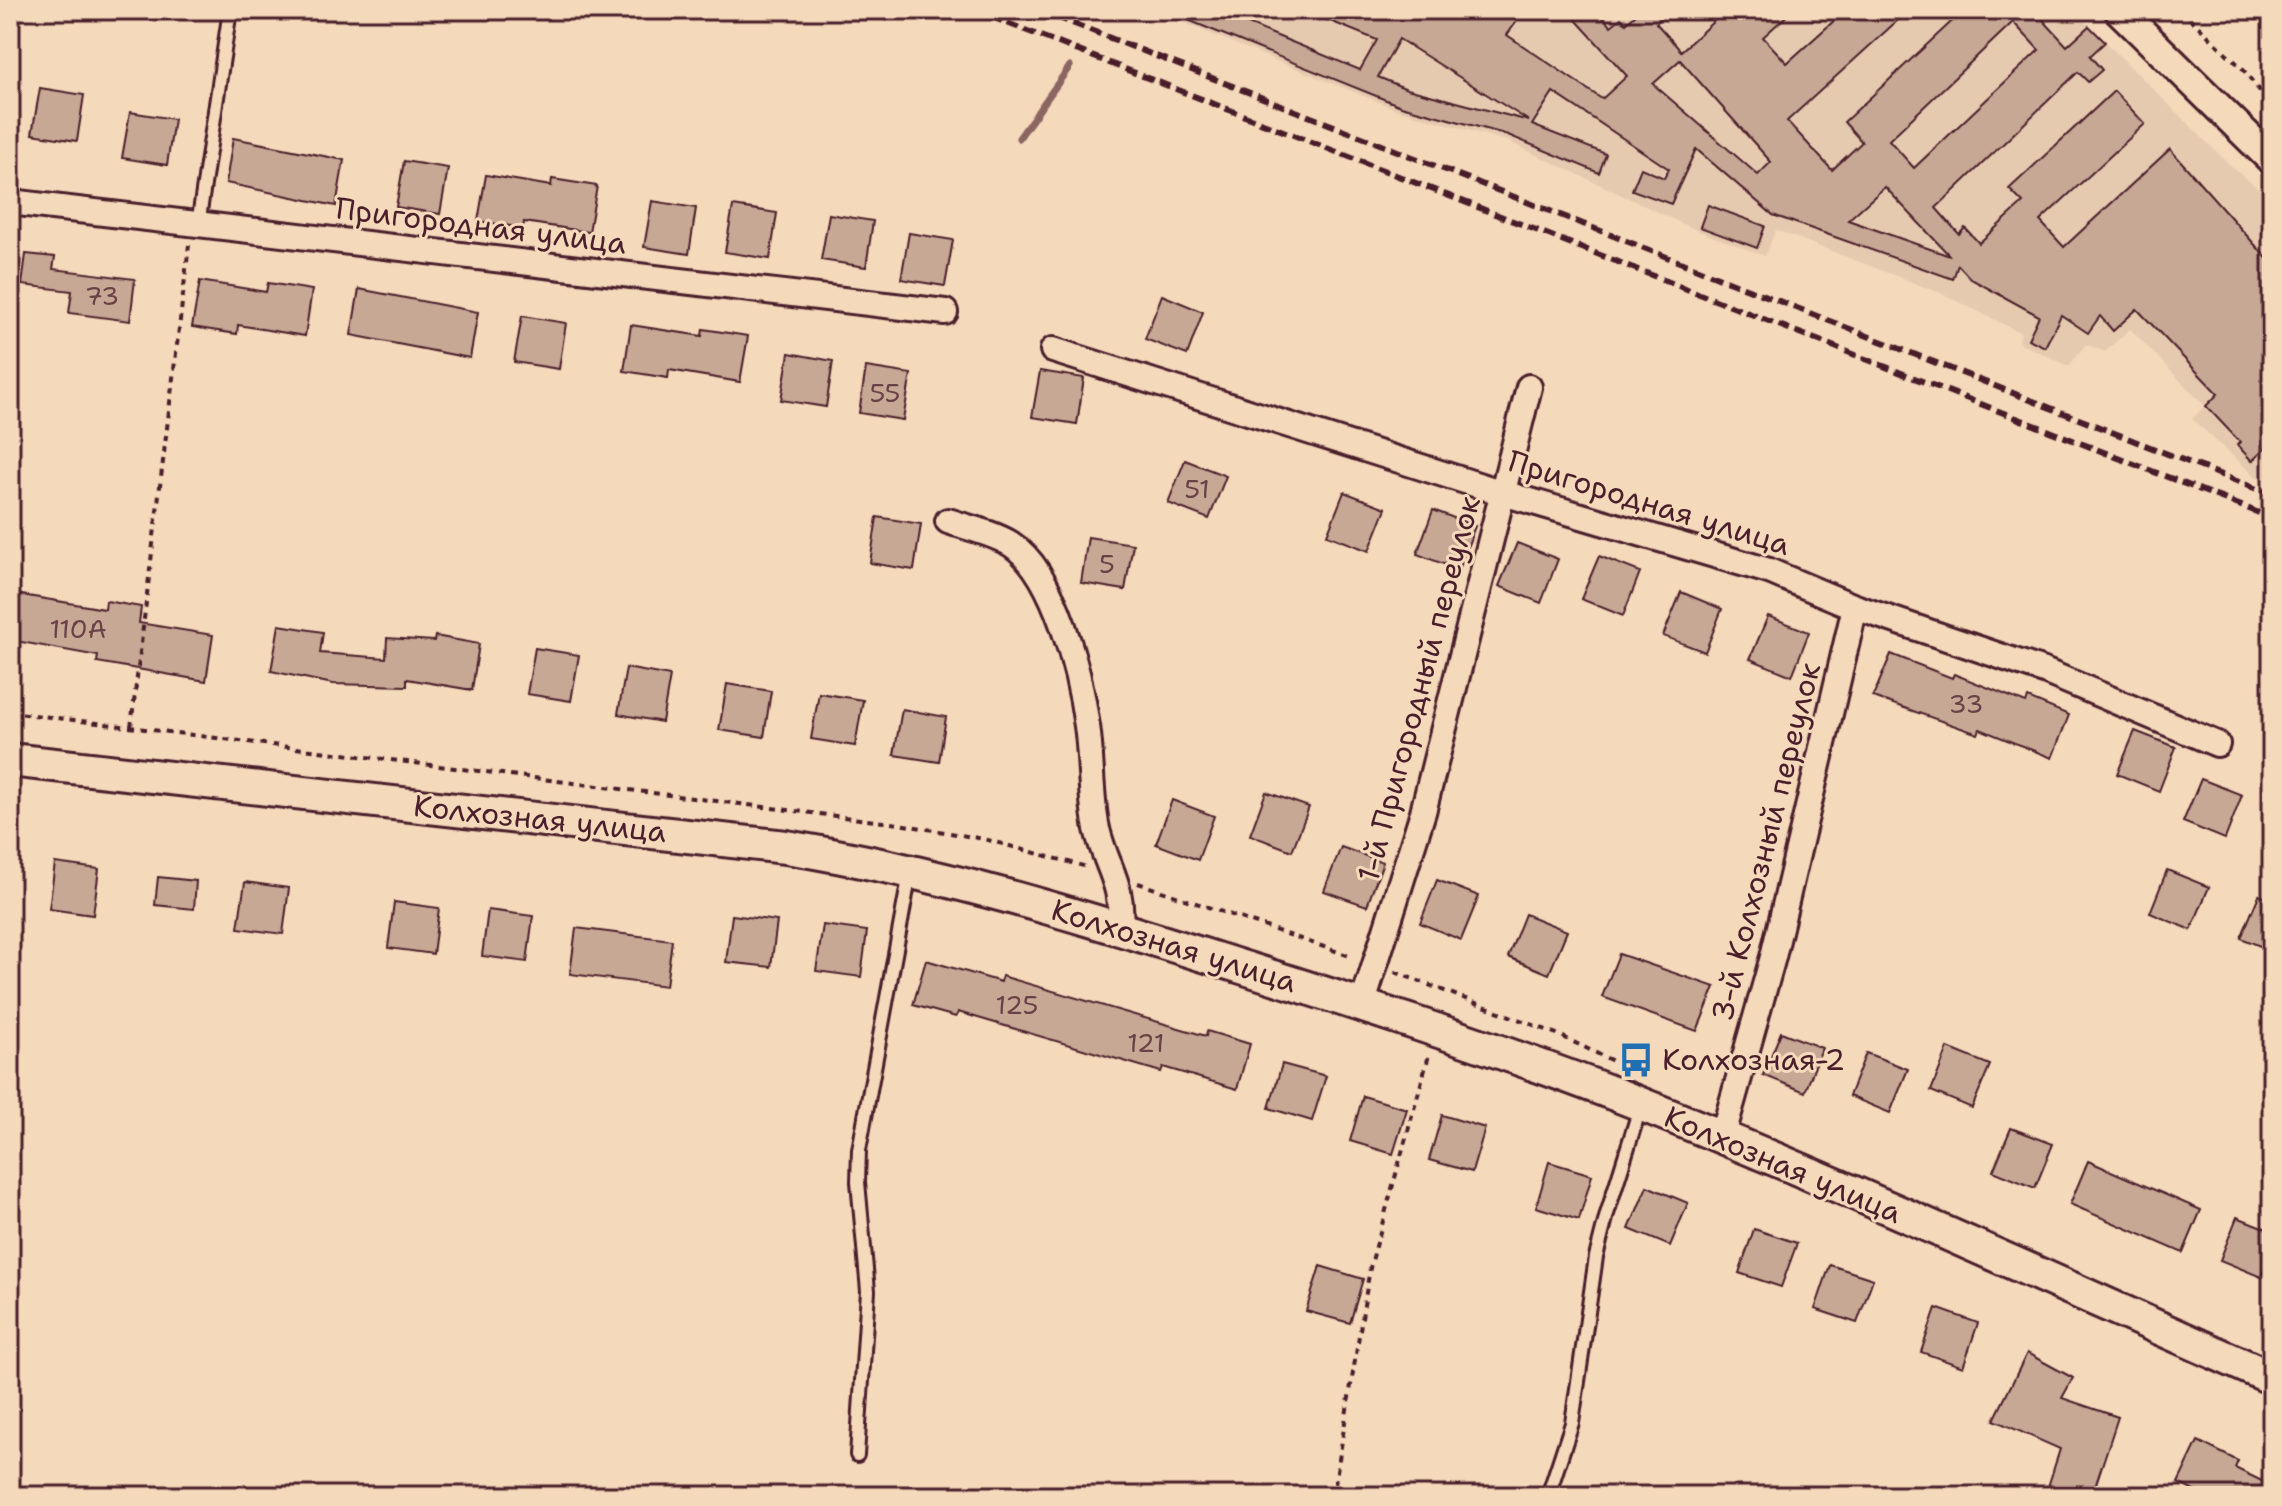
<svg xmlns="http://www.w3.org/2000/svg" width="2282" height="1506" font-family="'Shantell Sans',sans-serif">
<rect width="100%" height="100%" fill="#f4d9bb"/>
<filter id="ink" filterUnits="userSpaceOnUse"><feTurbulence type="fractalNoise" baseFrequency=".0125" numOctaves="2"/><feDisplacementMap in="SourceGraphic" scale="16" xChannelSelector="R" yChannelSelector="G"/><feConvolveMatrix kernelMatrix="1 2 1 2 8 2 1 2 1" color-interpolation-filters="sRGB"/></filter>
<g filter="url(#ink)">
<!-- built -->
<polygon fill="#e6cab0" points="1152,10 2073,10 2233,168 2272,200 2272,474 2265,480 2256,477 2192,419 2205,406 2130,329 2105,352 2086,344 2069,366 2018,342 2021,333 1943,294 1776,230 1765,256 1696,230 1507,141 1398,110"/>
<g fill="none" stroke-linecap="round" stroke-linejoin="round">
<!-- stream -->
<polyline stroke="#8a6562" stroke-width="7" points="1019,138 1070,66"/>
</g>
<!-- building -->
<g fill="#c7a895" stroke="#4a1f2b" stroke-width="2" fill-rule="evenodd">
<path d="M1163,10H1214L1360,70L1377,40L1303,10H1525L1507,35L1602,99L1627,76L1567,10H1596L1611,26L1621,18L1626,23L1640,10H1670L1656,23L1681,51L1726,10H1793L1763,37L1787,63L1846,10H1909L1787,121L1832,170L1862,142L1844,122L1964,10H2034L2067,46L2089,26L2105,42L2090,56L2102,70L2088,82L2078,72L1936,208L1959,234L1965,228L1979,243L2023,203L2009,189L2114,91L2145,124L2040,221L2064,247L2170,149L2272,264V442L2252,461L2237,445L2240,442L2206,406L2218,394L2137,309L2113,331L2100,316L2088,333L2061,315L2045,347L2028,339L2039,316L1971,279L1958,265L1953,279L1773,215L1696,149L1671,204L1632,190L1641,168L1664,178L1669,169L1553,92L1532,125L1606,154L1599,173L1508,135L1401,106ZM2013,22L2039,50L1914,168L1889,140ZM1399,39L1529,121L1407,89L1378,77ZM1680,60L1771,162L1758,175L1653,84ZM1885,187L1950,256L1848,220Z"/>
<polygon points="40,88 84,95 77,141 32,134"/>
<polygon points="130,112 174,119 167,165 122,158"/>
<polygon points="233,138 344,160 336,206 226,183"/>
<polygon points="404,161 448,168 440,214 396,207"/>
<polygon points="486,175 551,186 552,179 597,186 589,232 524,222 523,228 478,221"/>
<polygon points="652,201 696,208 689,254 644,247"/>
<polygon points="1708,205 1765,226 1757,248 1700,227"/>
<polygon points="733,206 777,213 770,259 725,252"/>
<polygon points="829,214 873,221 866,267 821,260"/>
<polygon points="909,233 953,240 945,286 901,279"/>
<polygon points="26,254 55,257 53,269 135,279 130,321 69,313 72,291 22,285"/>
<polygon points="200,281 266,292 268,283 312,290 305,336 238,325 237,334 192,327"/>
<polygon points="359,289 478,312 470,358 351,335"/>
<polygon points="1162,295 1203,312 1187,355 1145,339"/>
<polygon points="522,316 566,323 559,369 514,362"/>
<polygon points="631,325 702,336 703,329 748,336 740,382 669,370 668,378 624,371"/>
<polygon points="789,353 833,361 826,407 781,400"/>
<polygon points="866,367 911,374 903,420 859,413"/>
<polygon points="1040,371 1084,378 1077,424 1032,417"/>
<polygon points="1185,460 1226,476 1209,519 1168,503"/>
<polygon points="1344,492 1386,508 1369,551 1327,535"/>
<polygon points="1433,510 1475,526 1459,570 1417,554"/>
<polygon points="877,517 921,524 914,570 870,563"/>
<polygon points="1088,537 1133,544 1125,590 1081,583"/>
<polygon points="1517,543 1558,559 1541,603 1499,586"/>
<polygon points="1599,556 1640,572 1623,616 1581,599"/>
<polygon points="1681,592 1722,609 1705,652 1663,636"/>
<polygon points="10,593 105,609 106,601 141,607 139,623 213,635 206,681 97,662 98,656 10,640"/>
<polygon points="1768,616 1809,632 1792,676 1750,659"/>
<polygon points="279,625 323,632 320,653 386,658 387,638 434,641 435,636 479,644 472,690 407,679 407,686 333,684 271,671"/>
<polygon points="535,648 579,655 571,701 527,694"/>
<polygon points="1891,654 1952,678 1954,674 2026,703 2028,698 2069,715 2052,758 1980,729 1978,734 1873,697"/>
<polygon points="626,668 670,676 662,722 618,714"/>
<polygon points="727,684 771,691 764,737 719,730"/>
<polygon points="819,693 863,700 855,746 811,739"/>
<polygon points="902,709 946,717 939,762 894,755"/>
<polygon points="2135,731 2176,747 2159,791 2117,774"/>
<polygon points="2201,779 2242,795 2225,839 2183,822"/>
<polygon points="1266,792 1309,807 1292,851 1250,835"/>
<polygon points="1172,800 1214,816 1198,860 1156,844"/>
<polygon points="1341,847 1383,862 1367,906 1324,891"/>
<polygon points="55,863 99,869 93,915 49,909"/>
<polygon points="2167,870 2209,887 2191,930 2150,913"/>
<polygon points="158,877 196,881 194,909 155,905"/>
<polygon points="1437,880 1479,896 1461,940 1420,923"/>
<polygon points="245,882 289,888 283,934 238,928"/>
<polygon points="2259,895 2272,900 2272,951 2241,938"/>
<polygon points="394,902 439,908 433,954 388,948"/>
<polygon points="488,910 533,916 527,962 482,956"/>
<polygon points="1525,914 1567,931 1549,974 1508,957"/>
<polygon points="732,915 777,921 771,967 726,962"/>
<polygon points="823,925 867,931 861,977 816,971"/>
<polygon points="576,928 672,940 666,986 570,974"/>
<polygon points="1619,954 1715,987 1697,1031 1602,997"/>
<polygon points="926,960 1001,982 1002,976 1206,1036 1207,1031 1250,1044 1237,1089 1163,1067 1161,1072 958,1012 956,1017 913,1005"/>
<polygon points="1781,1032 1822,1048 1805,1092 1763,1075"/>
<polygon points="1948,1048 1990,1065 1972,1108 1931,1091"/>
<polygon points="1866,1053 1908,1069 1890,1113 1849,1096"/>
<polygon points="1282,1064 1326,1076 1312,1121 1269,1108"/>
<polygon points="1363,1096 1407,1109 1393,1154 1350,1141"/>
<polygon points="1442,1115 1485,1128 1472,1172 1429,1160"/>
<polygon points="2011,1128 2053,1144 2035,1188 1993,1171"/>
<polygon points="2088,1161 2201,1210 2183,1253 2070,1204"/>
<polygon points="1549,1162 1592,1175 1579,1220 1536,1207"/>
<polygon points="1647,1186 1688,1203 1670,1246 1629,1229"/>
<polygon points="2237,1217 2272,1231 2272,1251 2261,1277 2220,1260"/>
<polygon points="1754,1229 1797,1243 1781,1287 1739,1273"/>
<polygon points="1830,1265 1873,1279 1857,1323 1815,1309"/>
<polygon points="1320,1266 1363,1279 1350,1323 1306,1311"/>
<polygon points="1936,1308 1978,1323 1963,1367 1921,1352"/>
<polygon points="2027,1353 2073,1378 2062,1398 2118,1417 2092,1496 2066,1496 2047,1490 2060,1449 1994,1420"/>
<polygon points="2198,1441 2238,1461 2235,1468 2272,1486 2272,1496 2204,1496 2178,1483"/>
</g>
<g fill="none" stroke-linecap="round" stroke-linejoin="round">
<!-- service casing -->
<g stroke="#4a1f2b" stroke-width="18">
<g id="service">
<polyline points="198,225 230,10"/>
<polyline points="857,1455 868,1291 858,1182 859,1150 910,873"/>
<polyline points="1548,1496 1572,1423 1596,1257 1607,1214 1641,1105"/>
</g>
</g>
<!-- minor casing -->
<g stroke="#4a1f2b" stroke-width="30">
<g id="minor">
<polyline points="10,202 945,312"/>
<polyline points="1053,350 1503,493 1769,571 1855,607 2044,671 2217,744"/>
<path d="M948,521C969,528 993,533 1011,544C1056,573 1080,675 1087,726C1092,760 1090,796 1097,829C1107,870 1124,883 1120,929"/>
<polyline points="1362,1006 1423,812 1529,387"/>
<polyline points="1722,1138 1773,957 1855,607"/>
</g>
</g>
<!-- tertiary casing -->
<g stroke="#4a1f2b" stroke-width="34">
<polyline id="tertiary" points="2119,10 2272,160"/>
</g>
<!-- secondary casing -->
<g stroke="#4a1f2b" stroke-width="38">
<path id="secondary" d="M10,760L786,847C934,871 1074,914 1216,959C1350,1001 1484,1044 1615,1094C1837,1181 2054,1282 2272,1378"/>
</g>
<!-- path -->
<g stroke="#4a1f2b" stroke-width="4" stroke-dasharray="6 6" stroke-linecap="butt">
<polyline points="2181,10 2242,68 2272,107"/>
<polyline points="10,712 899,824 984,839 1087,867"/>
<polyline points="131,727 189,245"/>
<polyline points="1138,883 1353,957"/>
<polyline points="1395,972 1557,1034 1623,1066"/>
<polyline points="1333,1496 1370,1268 1429,1055"/>
</g>
<!-- service -->
<use href="#service" stroke="#f4d9bb" stroke-width="12"/>
<!-- minor -->
<use href="#minor" stroke="#f4d9bb" stroke-width="24"/>
<!-- tertiary -->
<use href="#tertiary" stroke="#f4d9bb" stroke-width="28"/>
<!-- secondary -->
<use href="#secondary" stroke="#f4d9bb" stroke-width="32"/>
<!-- rail -->
<g stroke="#4a1f2b" stroke-width="6" stroke-dasharray="12 6" stroke-linecap="butt">
<polyline points="974,10 2272,518"/>
<polyline points="1039,10 2272,495"/>
</g>
</g>
</g>
<!-- icons -->
<defs>
<g id="bus-bare" transform="scale(2.76)"><path d="M-5-6H5V4H4V6H2V4H-2V6H-4V4H-5ZM-3.5-4V0h7V-4ZM-3.5 1.2v1.5H-2V1.2ZM2 1.2v1.5H3.5V1.2Z" fill="#1f6fb2" stroke="#f4d9bb" stroke-width="2.5" paint-order="stroke"/></g>
</defs>
<g fill-rule="evenodd">
<use href="#bus-bare" x="1636" y="1060"/>
</g>
<g text-anchor="middle" stroke-width="6" stroke-linejoin="round" paint-order="stroke">
<!-- number labels -->
<g font-size="26" fill="#694146">
<text x="102" y="305">73</text>
<text x="885" y="402">55</text>
<text x="1197" y="498">51</text>
<text x="1107" y="573">5</text>
<text x="78" y="638">110А</text>
<text x="1966" y="713">33</text>
<text x="1017" y="1014">125</text>
<text x="1146" y="1052">121</text>
</g>
<!-- street labels -->
<g font-size="30" fill="#4a1f2b" stroke="#f4d9bb">
<text transform="translate(481 226) rotate(7)" y="10">Пригородная улица</text>
<text transform="translate(1649 503) rotate(17)" y="10">Пригородная улица</text>
<text transform="translate(1419 689) rotate(-75)" y="10">1-й Пригородный переулок</text>
<text transform="translate(540 819) rotate(6)" y="10">Колхозная улица</text>
<text transform="translate(1766 842) rotate(-76)" y="10">3-й Колхозный переулок</text>
<text transform="translate(1174 946) rotate(17)" y="10">Колхозная улица</text>
<text transform="translate(1783 1165) rotate(23)" y="10">Колхозная улица</text>
</g>
<!-- poi labels -->
<g font-size="30" fill="#4a1f2b" stroke="#f4d9bb" text-anchor="start">
<text x="1662" y="1070">Колхозная-2</text>
</g>
</g>
<!-- margin -->
<rect width="2282" height="1506" fill="none" stroke="#f4d9bb" stroke-width="40"/>
<rect x="20" y="20" width="2242" height="1466" fill="none" stroke="#4a1f2b" stroke-width="3" filter="url(#ink)"/>
</svg>
